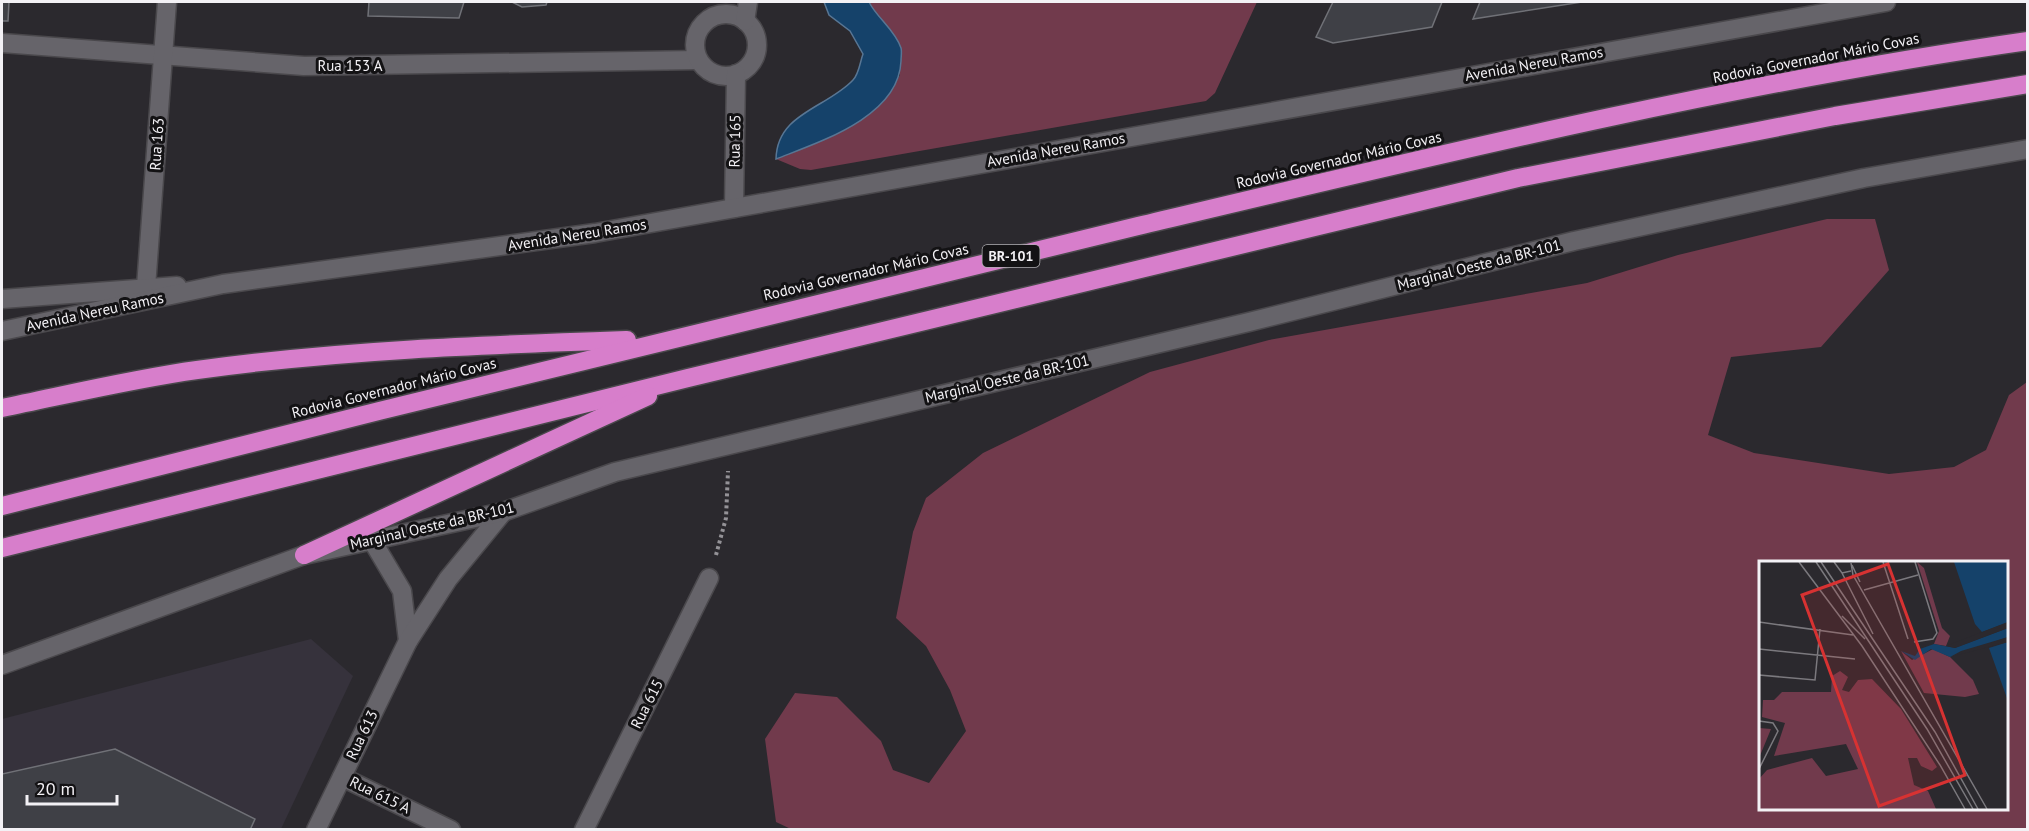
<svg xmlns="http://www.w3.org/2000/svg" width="2029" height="831" font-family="'PT Sans',sans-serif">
<rect width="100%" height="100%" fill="#2b292e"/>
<!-- built -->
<polygon fill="#36323c" points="311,639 353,676 281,829 2,830 2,719"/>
<!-- green -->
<g fill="#713a4c" fill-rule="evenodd">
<path d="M869,2H1257L1215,93L1206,101L811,170L800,169L776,159C827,139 872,124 900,75Z"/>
<path d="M1827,219H1875L1889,270L1821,347L1731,357L1708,435L1754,453L1889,474L1954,467L1986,450L2009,395L2027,382V829L793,830L776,822L765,739L795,693L837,697L881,741L893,770L929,783L966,731L950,690L926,646L896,618L913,532L926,498L983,453L1150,372L1269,340L1587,283L1678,255ZM1760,562H2006V808H1760Z"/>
</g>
<!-- water -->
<path fill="#15426a" stroke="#587694" stroke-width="1.5" d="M824,2H869C877,18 895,30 901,48C902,51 901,57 901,61C899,117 819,142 776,159C777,113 827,108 853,80C859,74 860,62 863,54L850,31L829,15Z"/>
<!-- building -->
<g fill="#3f4046" stroke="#707177" stroke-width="1.5">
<polygon points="2,2 9,2 8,21 2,21"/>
<polygon points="369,2 464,2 459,18 368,16"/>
<polygon points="512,2 547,2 546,5 522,7"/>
<polygon points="1333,2 1442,2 1432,27 1333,43 1316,37"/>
<polygon points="1480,2 1582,2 1473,19"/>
<polygon points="115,749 255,819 250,830 2,830 2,774"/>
</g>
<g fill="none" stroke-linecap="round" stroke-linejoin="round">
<!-- street casing -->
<g stroke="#4a484c" stroke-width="21">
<g id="street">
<polyline points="2,43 304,66 698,60"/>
<polyline points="146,287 167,2"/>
<polyline points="373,542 402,591 408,641"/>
<polyline points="342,777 451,830"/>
<polyline points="316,830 408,641 448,579 503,512"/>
<polyline points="584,830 709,578"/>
</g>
</g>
<!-- secondary casing -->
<g stroke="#4a484c" stroke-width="21">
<g id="secondary">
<circle cx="726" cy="45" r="31"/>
<polyline points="745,21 748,2"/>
<polyline points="734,208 736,74"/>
<polyline points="2,299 177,286"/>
<polyline points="2,331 223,284 595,233 1886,2"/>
<polyline points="2,665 304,555 503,512 615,472 1249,322 1574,241 1864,178 2028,149"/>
</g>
</g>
<!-- highway casing -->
<g stroke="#4a484c" stroke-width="21">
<g id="highway">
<path d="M2,408C66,395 132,379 197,370C340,350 484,345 627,340"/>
<path d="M2,506C380,410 758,316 1138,226C1433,156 1727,84 2028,41"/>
<polyline points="2,548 688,378 1518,178 1835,116 2028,84"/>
<polyline points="304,555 648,396"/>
</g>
</g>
<!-- path -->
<polyline stroke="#949297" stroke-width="4" stroke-dasharray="3 3" stroke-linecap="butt" points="716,555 726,518 728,471"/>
<!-- street -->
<use href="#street" stroke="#66646a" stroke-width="18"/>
<!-- secondary -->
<use href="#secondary" stroke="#66646a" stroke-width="18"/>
<!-- highway -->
<use href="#highway" stroke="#d77ecb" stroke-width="18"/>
</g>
<g text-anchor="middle" stroke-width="6" stroke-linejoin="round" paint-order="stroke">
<!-- shield labels -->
<rect fill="#131214" stroke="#b0aeb2" stroke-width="1.5" x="982.5" y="245" width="57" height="22" rx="4.5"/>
<g font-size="14" font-weight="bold" fill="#f3f1f5">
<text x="1011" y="261">BR-101</text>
</g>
<!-- street labels -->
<g font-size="15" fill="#f3f1f5" stroke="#131214">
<text transform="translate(1816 58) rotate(-11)" y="5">Rodovia Governador Mário Covas</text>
<text transform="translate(1534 64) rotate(-10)" y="5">Avenida Nereu Ramos</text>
<text x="350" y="71">Rua 153 A</text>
<text transform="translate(735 141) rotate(-89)" y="5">Rua 165</text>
<text transform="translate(157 144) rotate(-86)" y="5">Rua 163</text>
<text transform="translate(1056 150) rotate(-10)" y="5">Avenida Nereu Ramos</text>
<text transform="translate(1339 160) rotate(-13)" y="5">Rodovia Governador Mário Covas</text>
<text transform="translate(577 235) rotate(-9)" y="5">Avenida Nereu Ramos</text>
<text transform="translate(1479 265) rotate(-14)" y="5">Marginal Oeste da BR-101</text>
<text transform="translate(866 272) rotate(-13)" y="5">Rodovia Governador Mário Covas</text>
<text transform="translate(95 312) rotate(-12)" y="5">Avenida Nereu Ramos</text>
<text transform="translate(1007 379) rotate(-13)" y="5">Marginal Oeste da BR-101</text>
<text transform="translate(394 388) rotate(-14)" y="5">Rodovia Governador Mário Covas</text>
<text transform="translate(432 526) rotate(-13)" y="5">Marginal Oeste da BR-101</text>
<text transform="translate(647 704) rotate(-63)" y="5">Rua 615</text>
<text transform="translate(362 735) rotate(-64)" y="5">Rua 613</text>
<text transform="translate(380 795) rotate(26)" y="5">Rua 615 A</text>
</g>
</g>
<!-- overview -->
<g transform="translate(1759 561)">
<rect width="249" height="249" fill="#2b292e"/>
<path d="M158,1L165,7L183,67L191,75L187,85L175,83L180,70ZM174,88L191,96L214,119L220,133L206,136L165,132L142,90L153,99ZM81,110L89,116L83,129L90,131L99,119L113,118L142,148L178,206L173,210L162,205L158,197H149L155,224L169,230L177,248H0V218L8,209L53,197L67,215L99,208L87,183L15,195L26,162L3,156L4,139H15L23,131H72L73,115ZM0,167L12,168L0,197Z" fill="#713a4c"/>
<path d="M195,1H249V61L223,71L216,63ZM249,67V76L191,96L172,88L156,99L142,90L156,95L161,88L175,83L196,87ZM249,81V140L230,87Z" fill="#15426a"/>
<path d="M249,61V67L196,87L187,85ZM249,76V81L191,96L202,90Z" fill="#2b292e"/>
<path fill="none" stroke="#7b797e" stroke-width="1.5" d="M40,1L103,85L181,204L206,248M57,1L168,168L214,248M62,1L176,171L219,248M75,1L83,12L92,10M124,1L149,78M92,2L94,14L228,248M93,4L101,21M83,12L114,73M105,29L159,14M83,55L106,78M0,61L94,74M155,81L174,78L178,72L156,1M0,88L96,98M0,114L56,119L61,68M0,160L14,162L19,170L0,208"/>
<path fill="#d73232" fill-opacity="0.15" stroke="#d73232" stroke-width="3" d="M129,3L206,214L120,245L43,34Z"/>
<rect width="249" height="249" fill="none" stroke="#f3f1f5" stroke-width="3"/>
</g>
<!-- border -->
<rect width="2029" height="831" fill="none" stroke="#f3f1f5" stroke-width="6"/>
<!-- scale -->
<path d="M27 795v9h90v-9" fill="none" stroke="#f3f1f5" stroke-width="3"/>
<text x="36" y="795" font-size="18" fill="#f3f1f5" stroke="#131214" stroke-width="4.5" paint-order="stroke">20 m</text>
</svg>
